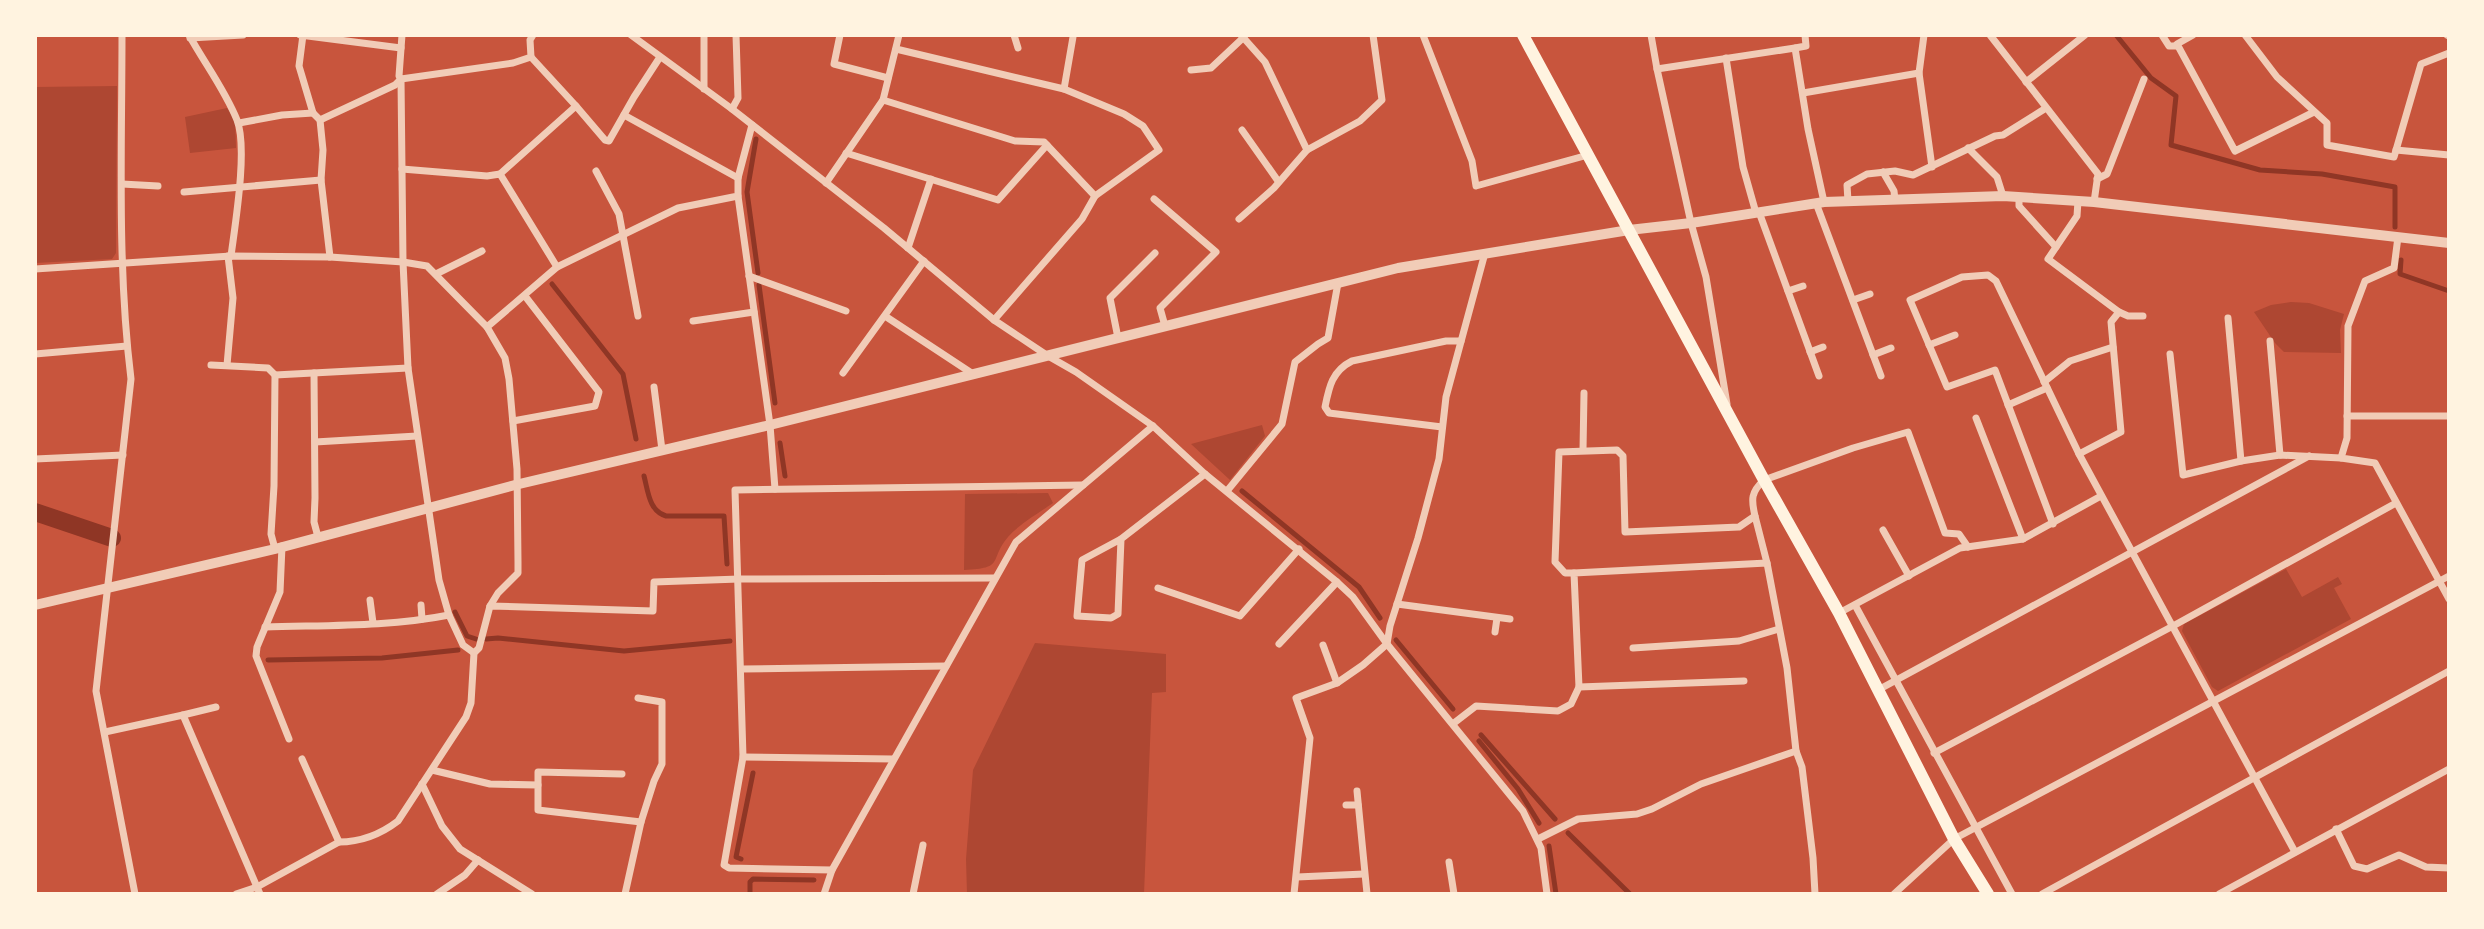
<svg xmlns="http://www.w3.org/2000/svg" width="2484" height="929" font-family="'DejaVu Sans',sans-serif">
<rect width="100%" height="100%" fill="#c8553d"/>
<!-- green -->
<g fill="#ae4732">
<polygon points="117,86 116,253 112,259 35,263 35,87"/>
<polygon points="227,108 235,120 236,148 190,153 185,117"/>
<polygon points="2291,302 2309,303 2344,314 2340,330 2341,353 2284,352 2275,343 2254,312 2271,305"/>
<polygon points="1262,425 1265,436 1230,480 1191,444"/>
<path d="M1048,493L1053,503C1040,512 1018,525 1008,537C988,561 1006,568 964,570L965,494Z"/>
<polygon points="2286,569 2302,597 2338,577 2342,584 2334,588 2351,619 2218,691 2212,687 2182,631 2184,624"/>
<polygon points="1035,643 1166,654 1166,692 1152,693 1144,894 967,894 966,859 973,770"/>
</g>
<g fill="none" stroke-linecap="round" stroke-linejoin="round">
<!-- stream -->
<g stroke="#8f3625" stroke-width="5">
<polyline points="2116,35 2151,78 2176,96 2171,145 2260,170 2322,174 2395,187 2395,227"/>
<polyline points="756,139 747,192 758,273"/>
<polyline points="2401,260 2400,274 2449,291"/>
<polyline points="552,284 623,374 636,439"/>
<polyline points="759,285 775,403"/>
<polyline points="780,443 785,476"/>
<path d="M644,476C648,491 649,511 666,516H724L727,564"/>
<polyline points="1242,491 1359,587 1380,618"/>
<polyline points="455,612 467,636 476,639"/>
<polyline points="486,639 498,638 624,651 730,641"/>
<polyline points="1396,640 1453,709"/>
<polyline points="268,660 382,658 458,650"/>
<polyline points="1481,735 1555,819"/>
<polyline points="1479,741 1518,789 1539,823"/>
<polyline points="1568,833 1630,894"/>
<polyline points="1549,846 1556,894"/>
<polyline points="741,859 736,857 753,773"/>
<polyline points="750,894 750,882 753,879 814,880"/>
</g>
<!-- canal -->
<polyline stroke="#8f3625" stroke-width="18" points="35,512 112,538"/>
<!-- minor -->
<g stroke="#f1ccb7" stroke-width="7">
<path d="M122,35C122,150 117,265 131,379L96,691L135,894"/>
<path d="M189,35C205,64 225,90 237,120C248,148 235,225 231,256"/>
<polyline points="300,35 401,48"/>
<polyline points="303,35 299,66 313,113 320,120 323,150 321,180 330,257"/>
<polyline points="402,35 399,76 401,79 403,262 408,368 439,580 449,615"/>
<polyline points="631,35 732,109 884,228 994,320 1048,356 1076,372 1153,426 1205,474 1337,582 1353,597 1387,644 1523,811 1541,848 1547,894"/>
<polyline points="840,35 834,64 888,78"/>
<polyline points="1014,35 1018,48"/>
<polyline points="1241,35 1265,62 1307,150 1360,121 1382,100 1373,35"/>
<polyline points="1423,35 1472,161 1476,186 1588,155"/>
<polyline points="1651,35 1657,69 1691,223 1706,277 1727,404"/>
<polyline points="1924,35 1919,73 1932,167"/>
<polyline points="1990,35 2098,174 2094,202"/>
<polyline points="2162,35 2169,46 2177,46"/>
<polyline points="2193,35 2177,44 2235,151 2314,112"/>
<polyline points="2245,35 2277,77 2327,123 2327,145 2394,157 2421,64 2449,53"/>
<polyline points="2447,35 2449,36"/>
<polyline points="190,38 243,35"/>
<polyline points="1795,48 1808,129 1824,202"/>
<polyline points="896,49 1064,89 1124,114 1143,126 1159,150 1095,196 1082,219 994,320"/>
<polyline points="531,57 576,106"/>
<polyline points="1726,58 1743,167 1756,213"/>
<polyline points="1657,69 1795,48 1806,46 1805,35"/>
<polyline points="1191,70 1211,68 1244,37"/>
<polyline points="2026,82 2085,35"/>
<polyline points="704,89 704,35"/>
<polyline points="1064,89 1073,37"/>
<polyline points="1803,93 1919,73"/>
<polyline points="883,100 1015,141 1044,142 1095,196"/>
<polyline points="732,109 738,98 736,35"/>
<polyline points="624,115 738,178"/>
<polyline points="320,120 395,85 401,79 513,63 531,57 530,40 533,35"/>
<polyline points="239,123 282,115 313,113"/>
<polyline points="1242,130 1278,181"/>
<polyline points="1968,148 1997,177 2003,196"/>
<polyline points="2396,150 2449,155"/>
<polyline points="846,153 998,200 1047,145"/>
<polyline points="402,169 487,176 500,174 557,267"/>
<polyline points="596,171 619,214 638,316"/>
<polyline points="1883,172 1894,191 1895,200"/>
<polyline points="500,174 576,106 605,140 609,141 634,97 660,57"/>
<polyline points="2097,179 2107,174 2144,79"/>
<polyline points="826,183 883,100 899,35"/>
<polyline points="122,184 158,186"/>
<polyline points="184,192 321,180"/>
<polyline points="738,196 770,425 775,489"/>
<polyline points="2019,197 2019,206 2056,247"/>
<polyline points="1154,199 1216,252 1160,308 1165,326"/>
<polyline points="1848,201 1847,185 1867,174 1895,171 1913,175 1995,136 2003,135 2046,108"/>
<polyline points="2078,201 2077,216 2048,259 2119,312 2128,316 2143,316"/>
<polyline points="1816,203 1881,376"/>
<polyline points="1759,212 1819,376"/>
<polyline points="1239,219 1274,188 1307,150"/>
<polyline points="2398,237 2394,268 2365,281 2348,326 2347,438 2341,458 2375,463 2449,599"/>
<polyline points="908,248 931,179"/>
<polyline points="35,269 231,256 330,257 403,262 427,266 487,327"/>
<polyline points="436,274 482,251"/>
<polyline points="749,276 846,311"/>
<polyline points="1788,291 1803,286"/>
<polyline points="1853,300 1870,294"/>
<polyline points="885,316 973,374"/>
<polyline points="2228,318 2241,461"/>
<polyline points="693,321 754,312"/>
<polyline points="1118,338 1110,298 1155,253"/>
<polyline points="2270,341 2280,455"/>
<polyline points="1929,345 1955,335"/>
<polyline points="1810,352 1823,347"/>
<polyline points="35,354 127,346"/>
<polyline points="2170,354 2183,475 2241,461 2280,455 2341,458"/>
<polyline points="1873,355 1891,348"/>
<polyline points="211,365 268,368 275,375 274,486 271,534 275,549"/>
<polyline points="227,365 233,298 228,256"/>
<polyline points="314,373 315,498 314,522 318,537"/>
<polyline points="843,373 924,261"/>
<polyline points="275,375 408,368"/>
<polyline points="2044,382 2070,361 2113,347"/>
<polyline points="654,387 662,450"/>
<polyline points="2008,405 2047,388"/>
<polyline points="2347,416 2449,416"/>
<polyline points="1976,418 2023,539"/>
<polyline points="513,421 595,406 599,392 525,296"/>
<path d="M1442,427L1329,413L1325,407C1329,387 1332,371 1352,361L1446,341H1461"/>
<polyline points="315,442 417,436"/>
<polyline points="1583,450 1584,393"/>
<polyline points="2079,454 2121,432 2111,322 2119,312"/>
<polyline points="35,459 123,455"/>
<polyline points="1227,491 1282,424 1295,362 1318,344 1328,338 1338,283"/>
<polyline points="1755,516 1767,563"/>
<polyline points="2053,524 1995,370 1947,387 1910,300 1962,277 1988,275 1996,281 2079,454 2295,852"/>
<polyline points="1883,530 1909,576"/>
<polyline points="1121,539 1118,614 1111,618 1077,616 1082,560 1121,539 1205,474"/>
<polyline points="282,546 280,592 257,647 256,656 289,739"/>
<path d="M1574,573H1565L1555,562L1559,452L1617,450L1623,456L1625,532L1739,527L1755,516C1751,499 1751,492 1764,480L1853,448L1908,432L1945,533L1959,534L1968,547"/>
<polyline points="1158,588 1240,616 1299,549"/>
<polyline points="370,600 373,623"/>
<polyline points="1397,604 1510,619"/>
<polyline points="421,605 422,619"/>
<polyline points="1855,605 2012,894"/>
<polyline points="490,606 498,593 518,573 518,562 517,469 509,379 505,358 487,327 557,267 678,208 738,196 738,178 752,125"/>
<polyline points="1839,613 1960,548 2023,539 2101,496"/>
<path d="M265,627C325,625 389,627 449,615L463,645L474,653"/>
<polyline points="1495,632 1497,618"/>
<polyline points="1279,644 1337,582"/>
<polyline points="1323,645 1337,683"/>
<polyline points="1633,648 1739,641 1779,629"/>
<polyline points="742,669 946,666"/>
<polyline points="1579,687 1744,681"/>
<polyline points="1878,690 2309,456"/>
<polyline points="183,715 216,707"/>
<polyline points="1454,723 1476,706 1558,711 1571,704 1579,687 1574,573 1767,563 1787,668 1796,751 1802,767 1813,858 1815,894"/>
<polyline points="105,732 183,715 260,894"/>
<polyline points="1934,753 2173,626 2396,503"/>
<polyline points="743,757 893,759"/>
<polyline points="302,759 339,842"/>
<polyline points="432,770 490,784 538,785 538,810 641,822"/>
<polyline points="422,784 442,826 460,849 532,894"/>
<polyline points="538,785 538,772 622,774"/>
<polyline points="1357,791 1367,894"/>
<polyline points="1346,805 1358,805"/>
<polyline points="2336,829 2354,866 2367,869 2399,855 2426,867 2449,868"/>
<polyline points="1538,839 1578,819 1637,814 1652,809 1701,784 1796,751"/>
<polyline points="1449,862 1454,894"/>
<polyline points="832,870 729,868 724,865 743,757 735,490 1083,485"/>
<polyline points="1297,877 1364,874"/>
<path d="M236,894L257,887L339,842C360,842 381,834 398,821L466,717L471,703L474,653L479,648L490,606L653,611L654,582L739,579L995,578"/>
<polyline points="437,894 465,875 478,860"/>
<polyline points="625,894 641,822 654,781 662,764 662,702 638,698"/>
<polyline points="824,894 832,870 1016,542 1153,426"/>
<polyline points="913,894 923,845"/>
<polyline points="1294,894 1310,738 1296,698 1337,683 1363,665 1387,644 1390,626 1418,538 1439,459 1446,397 1485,253"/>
<polyline points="1894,894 1954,839 2449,576"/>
<polyline points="2042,894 2449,671"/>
<polyline points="2219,894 2449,769"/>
</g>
<!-- tertiary -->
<polyline stroke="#f1ccb7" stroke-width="10" points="35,605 275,549 515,485 770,425 1398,268 1629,230 1691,223 1824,202 2003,196 2094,202 2449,243"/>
<!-- secondary -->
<polyline stroke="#fff3e0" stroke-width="12" points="1523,35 1764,480 1839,613 1954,839 1988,894"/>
</g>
<!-- border -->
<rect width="2484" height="929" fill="none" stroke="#fff3e0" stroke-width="74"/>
</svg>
